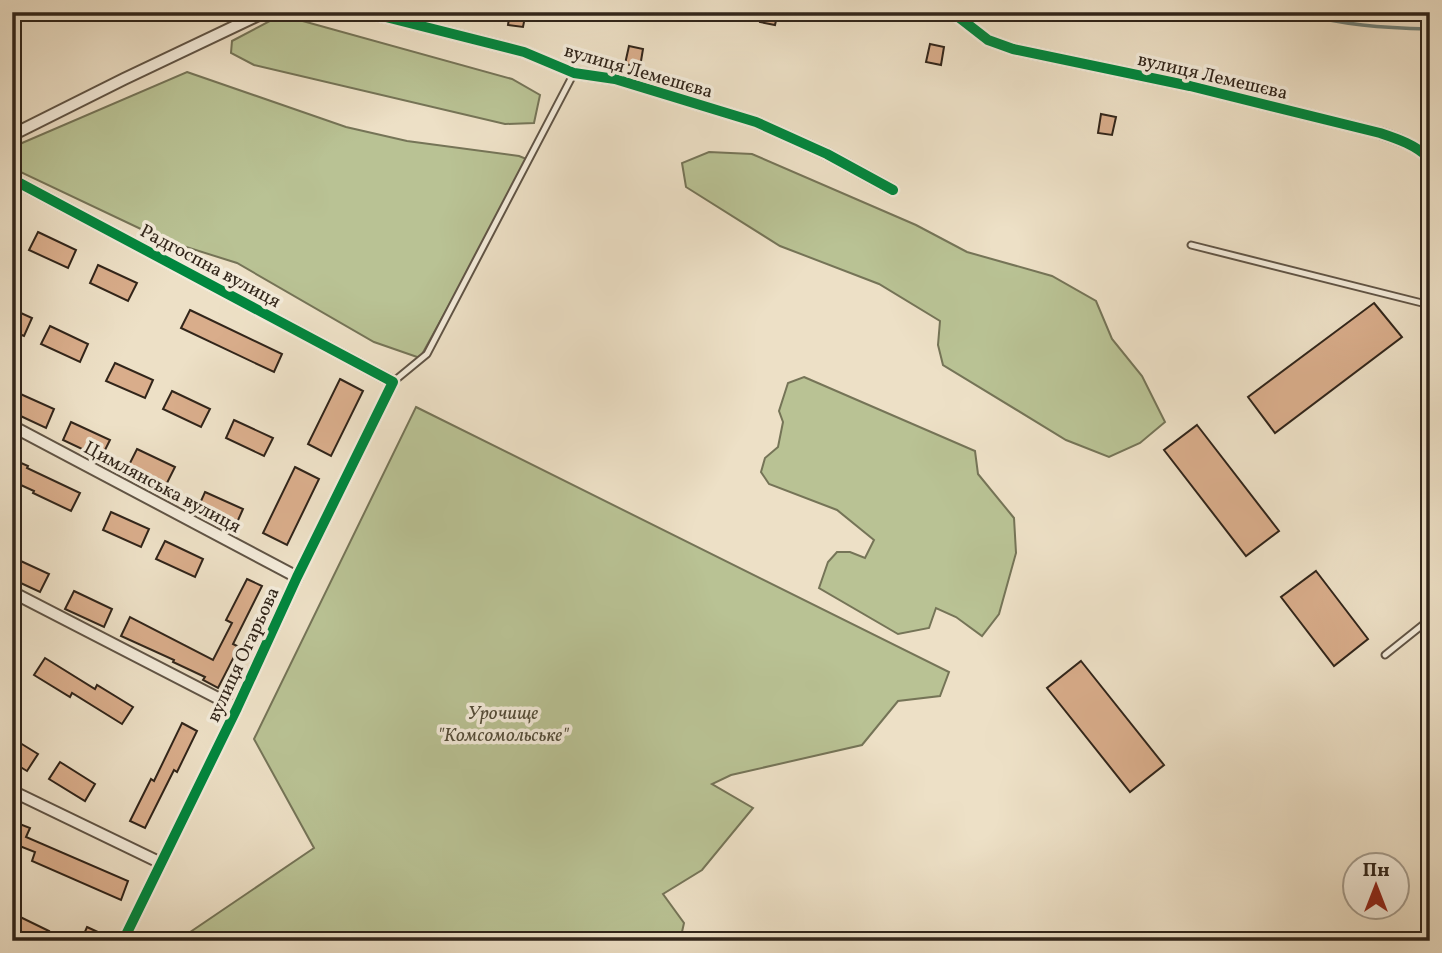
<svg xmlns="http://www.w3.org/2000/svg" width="1442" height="953" font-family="Vollkorn,serif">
<rect width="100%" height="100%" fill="#ede0c6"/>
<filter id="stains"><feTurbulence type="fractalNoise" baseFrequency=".00286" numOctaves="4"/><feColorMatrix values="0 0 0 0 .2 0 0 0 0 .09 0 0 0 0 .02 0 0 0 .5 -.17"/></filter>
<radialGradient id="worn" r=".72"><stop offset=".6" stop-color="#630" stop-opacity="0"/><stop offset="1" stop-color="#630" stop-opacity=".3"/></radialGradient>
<!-- green -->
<g fill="#b9c294" stroke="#757457" stroke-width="2">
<polygon points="281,15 512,79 540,95 534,123 505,124 254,65 231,53 232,41"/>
<polygon points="187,72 346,127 407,141 519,156 529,160 420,358 374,342 237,263 164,240 12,168 15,146"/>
<polygon points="709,152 752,154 916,225 967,252 1052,276 1096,301 1112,339 1142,376 1165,422 1140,443 1109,457 1066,440 943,365 938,345 940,321 879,284 780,246 686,187 682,163"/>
<polygon points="804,377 975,451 978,474 1014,518 1016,553 999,614 982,636 956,617 936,608 929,628 898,634 819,588 828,562 837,552 850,552 865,558 874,540 837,510 769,484 761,472 765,458 778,447 783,422 779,411 788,383"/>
<polygon points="416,407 949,672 940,696 898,701 862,745 731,775 712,784 753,808 702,870 663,894 684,923 680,941 177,941 314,848 254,739"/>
</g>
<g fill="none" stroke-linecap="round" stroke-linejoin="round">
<!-- stream -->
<path stroke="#708079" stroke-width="3.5" d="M1296,12C1343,25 1381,28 1430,29"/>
</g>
<!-- building -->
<g fill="#d9ad8b" stroke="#31251a" stroke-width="2">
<polygon points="510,12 526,12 523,27 508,25"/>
<polygon points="762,12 778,12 775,25 760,22"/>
<polygon points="930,44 944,47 941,65 926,62"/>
<polygon points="629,46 643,49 640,67 625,64"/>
<polygon points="1101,114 1116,117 1112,135 1098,133"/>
<polygon points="38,232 76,250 68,268 29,250"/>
<polygon points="98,265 137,283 128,301 90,283"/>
<polygon points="1374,303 1402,337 1275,433 1248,397"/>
<polygon points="12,309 32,318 24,336 12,331"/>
<polygon points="190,310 282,354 274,372 181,328"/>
<polygon points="50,326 88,344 80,362 41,344"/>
<polygon points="115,363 153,380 145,398 106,381"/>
<polygon points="340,379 363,391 331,456 308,444"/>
<polygon points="172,391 210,409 201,427 163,409"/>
<polygon points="16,392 54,409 46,428 12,412 12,400"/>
<polygon points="234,420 273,438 264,456 226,438"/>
<polygon points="71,422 110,440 101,458 63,440"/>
<polygon points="1197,425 1279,531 1246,556 1164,450"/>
<polygon points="137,449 175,467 166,485 128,467"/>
<polygon points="12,459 28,466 27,468 80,493 71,511 33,493 34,491 12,481"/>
<polygon points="295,467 319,479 287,545 263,533"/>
<polygon points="205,492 243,509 235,527 197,510"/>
<polygon points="111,512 149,529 141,547 103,530"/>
<polygon points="165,541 203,559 195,577 156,559"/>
<polygon points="12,557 49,574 40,592 12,579"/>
<polygon points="1316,571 1368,639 1334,666 1281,597"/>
<polygon points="247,579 262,586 233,644 239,647 218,688 203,680 205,677 173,662 174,660 121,636 130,617 213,660 232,623 226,620"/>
<polygon points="74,591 112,609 104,627 65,609"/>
<polygon points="45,658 95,689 97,685 133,707 122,724 72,693 70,697 34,675"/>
<polygon points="1081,661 1164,765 1130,792 1047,688"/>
<polygon points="182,723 197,731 177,772 174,770 145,828 130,821 151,779 154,781"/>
<polygon points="12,738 38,754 27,771 12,762"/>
<polygon points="60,762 95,784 85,801 49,779"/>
<polygon points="12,821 30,828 26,837 128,881 121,900 32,861 35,852 12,843"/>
<polygon points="12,913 49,931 44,941 22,941 12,936"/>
<polygon points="87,927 115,940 115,941 81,941"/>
</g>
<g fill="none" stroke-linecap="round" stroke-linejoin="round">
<!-- lane casing -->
<g stroke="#605445" stroke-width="9">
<g id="lane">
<polyline points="1191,245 1430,305"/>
<polyline points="393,382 427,354 574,73"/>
<polyline points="1385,655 1430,619"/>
</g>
</g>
<!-- street casing -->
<g stroke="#605445" stroke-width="14">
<g id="street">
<polyline points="366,12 524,52 574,73 615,79 756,122 827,154 893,190"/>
<path d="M952,12L988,40L1013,49L1190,86L1380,133C1398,139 1416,145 1430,159"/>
<polyline points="12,135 124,79 265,12"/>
<polyline points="12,179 393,382 297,577 237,708 123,941"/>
<polyline points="12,426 297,577"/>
<polyline points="12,592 237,708"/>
<polyline points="12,791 161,863"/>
</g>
</g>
<!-- lane -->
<use href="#lane" stroke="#f3ebda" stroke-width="5"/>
<!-- street -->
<use href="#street" stroke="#f3ebda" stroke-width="10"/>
<!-- cycleway casing -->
<g stroke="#f3ebda" stroke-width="15">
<g id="cycleway">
<polyline points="366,12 524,52 574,73 615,79 756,122 827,154 893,190"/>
<path d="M952,12L988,40L1013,49L1190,86L1380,133C1398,139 1416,145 1430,159"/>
<polyline points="12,179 393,382 297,577 237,708 123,941"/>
</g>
</g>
<!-- cycleway -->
<use href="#cycleway" stroke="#00873e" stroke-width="10"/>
</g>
<g text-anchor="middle" stroke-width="7" stroke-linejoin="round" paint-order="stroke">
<!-- street labels -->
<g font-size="19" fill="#31251a" stroke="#f3ebda">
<text transform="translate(639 70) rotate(16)" y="7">вулиця Лемешєва</text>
<text transform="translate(1213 75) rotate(13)" y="7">вулиця Лемешєва</text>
<text transform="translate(211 265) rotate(28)" y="7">Радгоспна вулиця</text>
<text transform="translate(163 486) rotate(28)" y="7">Цимлянська вулиця</text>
<text transform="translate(242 654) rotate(-65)" y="7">вулиця Огарьова</text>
</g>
<!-- park labels -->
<g font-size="19" font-style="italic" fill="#534c38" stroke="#f3ebda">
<text x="503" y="719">Урочище<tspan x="503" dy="22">"Комсомольське"</tspan></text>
</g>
</g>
<!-- margin -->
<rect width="1442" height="953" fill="none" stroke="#ede0c6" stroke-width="42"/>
<rect x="14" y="14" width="1414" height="925" fill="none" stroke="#31251a" stroke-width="3.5"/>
<rect x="21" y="21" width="1400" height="911" fill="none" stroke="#31251a" stroke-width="2"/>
<!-- north arrow -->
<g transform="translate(1376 886)"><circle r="33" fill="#f3ebda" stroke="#a59c8d" stroke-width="2"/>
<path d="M0-5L12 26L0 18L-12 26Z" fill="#8f2418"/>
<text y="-10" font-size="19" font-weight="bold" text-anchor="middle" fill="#31251a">Пн</text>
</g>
<rect width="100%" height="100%" filter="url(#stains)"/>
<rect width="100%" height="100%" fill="url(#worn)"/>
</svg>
